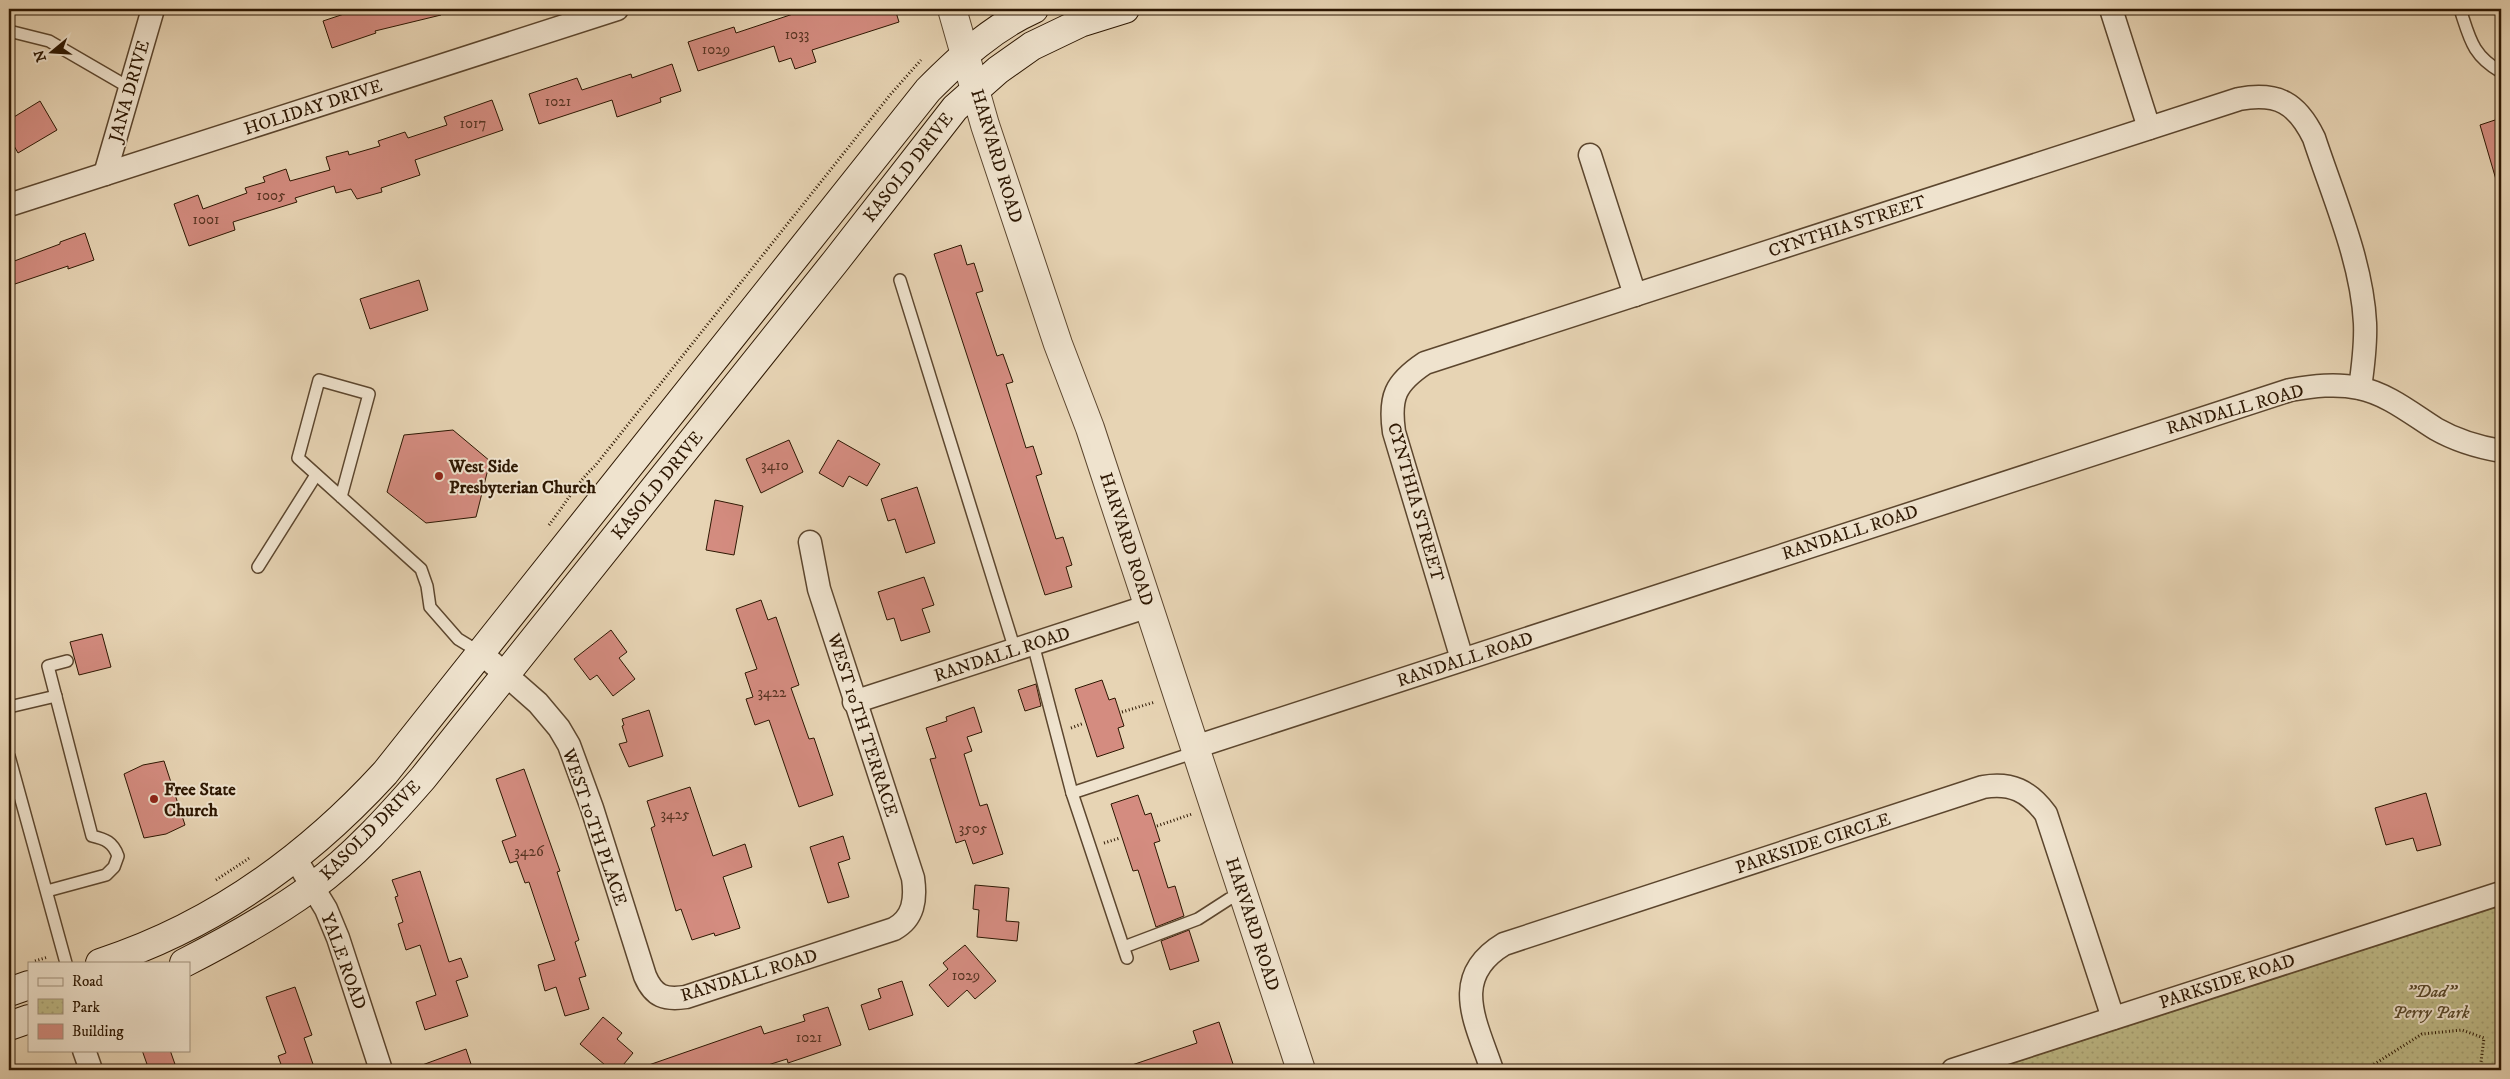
<svg xmlns="http://www.w3.org/2000/svg" width="2510" height="1079" font-family="'IM FELL DW Pica',serif">
<defs>
<pattern id="park-dots" width="8" height="8" patternUnits="userSpaceOnUse" patternTransform="scale(1.25)"><rect width="8" height="8" fill="#beba87"/><path d="M2 2h.1M6 6h.1" fill="none" stroke="#a49f73" stroke-width="1.8" stroke-linecap="round"/></pattern>
</defs>
<rect width="100%" height="100%" fill="#e7d4b4"/>
<filter id="stains"><feTurbulence type="fractalNoise" baseFrequency=".004" numOctaves="4"/><feColorMatrix values="0 0 0 0 .2 0 0 0 0 .09 0 0 0 0 .02 0 0 0 .5 -.17"/></filter>
<radialGradient id="worn" r=".72"><stop offset=".6" stop-color="#630" stop-opacity="0"/><stop offset="1" stop-color="#630" stop-opacity=".3"/></radialGradient>
<!-- park -->
<polygon fill="url(#park-dots)" stroke="#766844" points="2501,906 2501,1070 1993,1070"/>
<!-- building -->
<g fill="#d48c80" stroke="#2d1702">
<polygon points="359,9 440,9 441,15 375,31 376,33 332,48 323,21"/>
<polygon points="792,9 895,9 899,22 812,50 816,62 795,69 791,58 779,62 774,46 698,71 688,42 734,27 736,33 793,14"/>
<polygon points="672,64 681,91 660,98 661,102 617,117 612,100 539,124 529,94 577,78 582,90 631,74 632,78"/>
<polygon points="492,100 503,130 415,160 420,175 381,188 382,192 357,199 351,189 336,193 334,186 295,198 297,202 233,222 235,230 189,246 174,204 198,195 203,209 247,193 245,188 265,182 263,177 286,169 290,181 330,170 326,157 348,151 349,155 380,146 378,141 405,132 408,138 447,125 444,117"/>
<polygon points="40,101 57,130 18,153 9,137 9,120"/>
<polygon points="2501,118 2501,182 2497,183 2480,125"/>
<polygon points="85,233 94,260 68,269 68,266 9,286 9,263 60,244 60,242"/>
<polygon points="961,245 967,265 974,263 983,291 976,293 997,356 1003,354 1013,382 1006,384 1026,448 1033,446 1042,474 1036,476 1056,539 1063,537 1072,565 1066,567 1072,587 1045,595 934,254"/>
<polygon points="419,280 428,310 370,329 360,299"/>
<polygon points="453,430 490,461 476,517 426,523 387,492 404,435"/>
<polygon points="789,440 803,472 761,493 746,459"/>
<polygon points="838,440 880,464 867,486 849,476 843,487 819,473"/>
<polygon points="917,487 935,543 906,553 895,519 888,521 881,499"/>
<polygon points="715,500 743,506 734,555 706,550"/>
<polygon points="924,577 934,605 922,609 930,632 901,641 894,618 887,620 878,592"/>
<polygon points="761,600 768,620 776,617 799,685 791,688 809,739 814,738 833,795 799,807 769,720 755,725 746,699 753,697 745,673 757,669 736,609"/>
<polygon points="611,630 627,652 619,658 635,679 613,696 597,675 590,680 574,659"/>
<polygon points="102,634 111,667 79,675 70,642"/>
<polygon points="1102,680 1109,700 1115,698 1124,726 1118,728 1124,748 1097,757 1075,689"/>
<polygon points="1036,684 1041,706 1025,711 1018,690"/>
<polygon points="974,707 982,732 967,737 972,751 964,754 980,806 987,804 1003,854 973,864 965,840 956,843 930,759 936,758 926,728 947,721 946,717"/>
<polygon points="649,710 663,756 629,767 619,744 627,742 622,726 624,725 622,719"/>
<polygon points="164,761 185,825 166,834 144,838 124,774 143,765"/>
<polygon points="524,769 560,871 557,872 579,940 575,942 586,976 579,978 589,1009 565,1016 556,987 545,991 538,965 555,960 529,882 525,883 517,861 510,863 502,841 516,836 496,779"/>
<polygon points="690,787 713,856 745,844 752,867 723,877 740,928 715,936 714,933 692,940 681,909 676,911 667,881 651,828 655,826 647,801"/>
<polygon points="2426,793 2441,845 2417,851 2413,838 2386,845 2375,808"/>
<polygon points="1138,795 1145,815 1151,813 1160,841 1154,843 1168,888 1175,886 1184,916 1156,927 1138,870 1133,871 1111,804"/>
<polygon points="843,836 850,859 838,863 849,897 828,903 810,847"/>
<polygon points="420,871 449,962 461,958 468,977 456,981 468,1016 425,1030 416,1002 436,995 420,945 406,950 398,924 403,922 395,897 398,896 392,880"/>
<polygon points="975,885 1009,888 1006,921 1019,922 1017,941 977,937 979,910 973,909"/>
<polygon points="1189,930 1199,961 1170,970 1161,941"/>
<polygon points="965,945 996,981 975,999 967,990 948,1007 929,985 948,969 943,963"/>
<polygon points="902,981 913,1015 869,1030 861,1005 881,998 878,989"/>
<polygon points="295,987 312,1035 304,1038 315,1070 283,1070 278,1056 286,1053 266,997"/>
<polygon points="828,1007 841,1045 788,1063 787,1059 752,1070 644,1070 643,1067 761,1026 764,1034 805,1021 803,1015"/>
<polygon points="603,1017 622,1033 617,1039 633,1053 619,1070 611,1070 580,1044"/>
<polygon points="1219,1022 1235,1070 1127,1070 1126,1067 1197,1043 1193,1031"/>
<polygon points="466,1049 473,1070 414,1070 414,1068"/>
<polygon points="142,1050 170,1050 177,1070 149,1070"/>
</g>
<g fill="none" stroke-linecap="round" stroke-linejoin="round">
<!-- service casing -->
<g stroke="#5c462e" stroke-width="14">
<g id="service">
<path d="M2460,9C2470,39 2472,55 2501,72"/>
<polyline points="9,31 49,41 130,88"/>
<polyline points="900,280 1015,650"/>
<polyline points="341,497 369,394 319,380 298,458 421,569 427,586 430,607 458,639 481,653"/>
<polyline points="258,567 316,475"/>
<polyline points="1033,644 1072,793 1127,958"/>
<polyline points="9,707 56,696"/>
<polyline points="9,756 66,963"/>
<polyline points="1072,793 1196,752"/>
<path d="M47,891L106,875L114,867L118,856C113,842 105,839 92,836L48,666L67,661"/>
<polyline points="1124,947 1198,919 1229,899 1243,894"/>
</g>
</g>
<!-- minor casing -->
<g stroke="#5c462e" stroke-width="25">
<g id="minor">
<polyline points="2111,9 2149,128"/>
<polyline points="1590,155 1635,295"/>
<polyline points="105,174 153,9"/>
<polyline points="9,205 617,9"/>
<path d="M481,653L538,703L559,728L569,745L592,808L645,976C654,997 665,1000 686,997L894,929C914,918 916,899 913,878L819,589L810,542"/>
<path d="M1462,659L1394,432C1389,397 1395,383 1425,363L2239,99C2278,92 2297,103 2314,138C2333,196 2362,261 2365,323C2366,345 2363,367 2360,388"/>
<polyline points="854,702 1149,606"/>
<path d="M1195,747L2290,390C2313,386 2336,383 2359,388C2388,394 2412,414 2436,429C2457,441 2478,447 2501,451"/>
<polyline points="295,858 326,909 338,938 381,1070"/>
<polyline points="84,1050 91,1070"/>
<path d="M1492,1070C1476,1022 1449,977 1504,944L1983,787C2011,782 2029,791 2046,814L2113,1018"/>
<polyline points="1953,1070 2501,893"/>
</g>
</g>
<!-- tertiary casing -->
<g stroke="#5c462e" stroke-width="30">
<polyline id="tertiary" points="952,9 985,125 1058,344 1090,428 1301,1070"/>
</g>
<!-- secondary casing -->
<g stroke="#2d1702" stroke-width="30">
<g id="secondary">
<path d="M100,963C211,927 306,859 385,773L928,90C961,57 992,28 1034,9"/>
<path d="M184,963C229,940 271,917 312,887C353,857 389,817 423,778L835,262L955,108L998,70L1032,46L1080,23L1125,9"/>
<polyline points="9,992 29,985"/>
<polyline points="9,1026 29,1019"/>
</g>
</g>
<!-- path -->
<g stroke="#2d1702" stroke-width="3" stroke-dasharray="1 2.5" stroke-linecap="butt">
<path d="M549,525C563,507 579,480 595,466L890,95L921,60"/>
<polyline points="1122,712 1155,702"/>
<polyline points="1071,728 1084,723"/>
<polyline points="1157,826 1192,814"/>
<polyline points="1104,843 1120,838"/>
<polyline points="216,880 251,857"/>
<polyline points="35,961 48,957"/>
<polyline points="2365,1070 2422,1034 2462,1030 2484,1038 2480,1070"/>
</g>
<!-- service -->
<use href="#service" stroke="#efe3ce" stroke-width="11"/>
<!-- minor -->
<use href="#minor" stroke="#efe3ce" stroke-width="22"/>
<!-- tertiary -->
<use href="#tertiary" stroke="#efe3ce" stroke-width="28"/>
<!-- secondary -->
<use href="#secondary" stroke="#efe3ce" stroke-width="28"/>
</g>
<!-- markers -->
<g fill="#8f2418" stroke="#efe3ce" stroke-width="2">
<circle cx="439" cy="476" r="5"/>
<circle cx="154" cy="799" r="5"/>
</g>
<g text-anchor="middle" stroke-width="4" stroke-linejoin="round" paint-order="stroke">
<!-- number labels -->
<g font-size="15" fill="#573422">
<text x="797" y="39">1033</text>
<text x="716" y="54">1029</text>
<text x="558" y="106">1021</text>
<text x="473" y="128">1017</text>
<text x="271" y="200">1005</text>
<text x="206" y="224">1001</text>
<text x="775" y="470">3410</text>
<text x="772" y="697">3422</text>
<text x="675" y="819">3425</text>
<text x="973" y="833">3505</text>
<text x="529" y="856">3426</text>
<text x="966" y="980">1029</text>
<text x="809" y="1042">1021</text>
</g>
<!-- street labels -->
<g font-size="18" fill="#2d1702" stroke="#efe3ce">
<text transform="translate(129 91) rotate(-74)" y="6">JANA DRIVE</text>
<text transform="translate(313 107) rotate(-18)" y="6">HOLIDAY DRIVE</text>
<text transform="translate(997 156) rotate(73)" y="6">HARVARD ROAD</text>
<text transform="translate(908 167) rotate(-52)" y="6">KASOLD DRIVE</text>
<text transform="translate(1847 226) rotate(-18)" y="6">CYNTHIA STREET</text>
<text transform="translate(2235 409) rotate(-16)" y="6">RANDALL ROAD</text>
<text transform="translate(657 485) rotate(-51)" y="6">KASOLD DRIVE</text>
<text transform="translate(1416 502) rotate(74)" y="6">CYNTHIA STREET</text>
<text transform="translate(1850 532) rotate(-18)" y="6">RANDALL ROAD</text>
<text transform="translate(1127 539) rotate(72)" y="6">HARVARD ROAD</text>
<text transform="translate(1002 654) rotate(-18)" y="6">RANDALL ROAD</text>
<text transform="translate(1465 659) rotate(-18)" y="6">RANDALL ROAD</text>
<text transform="translate(863 725) rotate(72)" y="6">WEST 10TH TERRACE</text>
<text transform="translate(595 827) rotate(71)" y="6">WEST 10TH PLACE</text>
<text transform="translate(370 830) rotate(-45)" y="6">KASOLD DRIVE</text>
<text transform="translate(1813 843) rotate(-18)" y="6">PARKSIDE CIRCLE</text>
<text transform="translate(1253 924) rotate(72)" y="6">HARVARD ROAD</text>
<text transform="translate(344 961) rotate(70)" y="6">YALE ROAD</text>
<text transform="translate(749 975) rotate(-17)" y="6">RANDALL ROAD</text>
<text transform="translate(2227 981) rotate(-18)" y="6">PARKSIDE ROAD</text>
</g>
<!-- poi labels -->
<g font-size="18" font-weight="bold" fill="#2d1702" stroke="#efe3ce" text-anchor="start">
<text x="449" y="472">West Side<tspan x="449" dy="21">Presbyterian Church</tspan></text>
<text x="164" y="795">Free State<tspan x="164" dy="21">Church</tspan></text>
</g>
<!-- park labels -->
<g font-size="18" font-style="italic" fill="#58482a" stroke="#efe3ce">
<text x="2431" y="997">"Dad"<tspan x="2431" dy="21">Perry Park</tspan></text>
</g>
</g>
<!-- margin -->
<rect width="2510" height="1079" fill="none" stroke="#e7d4b4" stroke-width="30"/>
<rect x="10" y="10" width="2490" height="1059" fill="none" stroke="#2d1702" stroke-width="2.5"/>
<rect x="15" y="15" width="2480" height="1049" fill="none" stroke="#2d1702"/>
<!-- legend -->
<rect x="28" y="962" width="162" height="90" fill="#efe3ce" stroke="#a1917c"/>
<rect x="38" y="978" width="25" height="8" fill="#efe3ce" stroke="#a1917c"/>
<text x="72" y="986" font-size="15" fill="#2d1702">Road</text>
<rect x="38" y="999" width="25" height="15" fill="url(#park-dots)" stroke="#a1917c"/>
<text x="72" y="1012" font-size="15" fill="#2d1702">Park</text>
<rect x="38" y="1024" width="25" height="15" fill="#d48c80" stroke="#a1917c"/>
<text x="72" y="1036" font-size="15" fill="#2d1702">Building</text>
<!-- north arrow -->
<g transform="translate(52 52) rotate(252)" stroke="#efe3ce" stroke-width="4" paint-order="stroke">
<path d="M0-4L9 19L0 12L-9 19Z" fill="#2d1702"/>
<text y="-8" font-size="14" font-weight="bold" text-anchor="middle" fill="#2d1702">N</text>
</g>
<rect width="100%" height="100%" filter="url(#stains)"/>
<rect width="100%" height="100%" fill="url(#worn)"/>
</svg>
